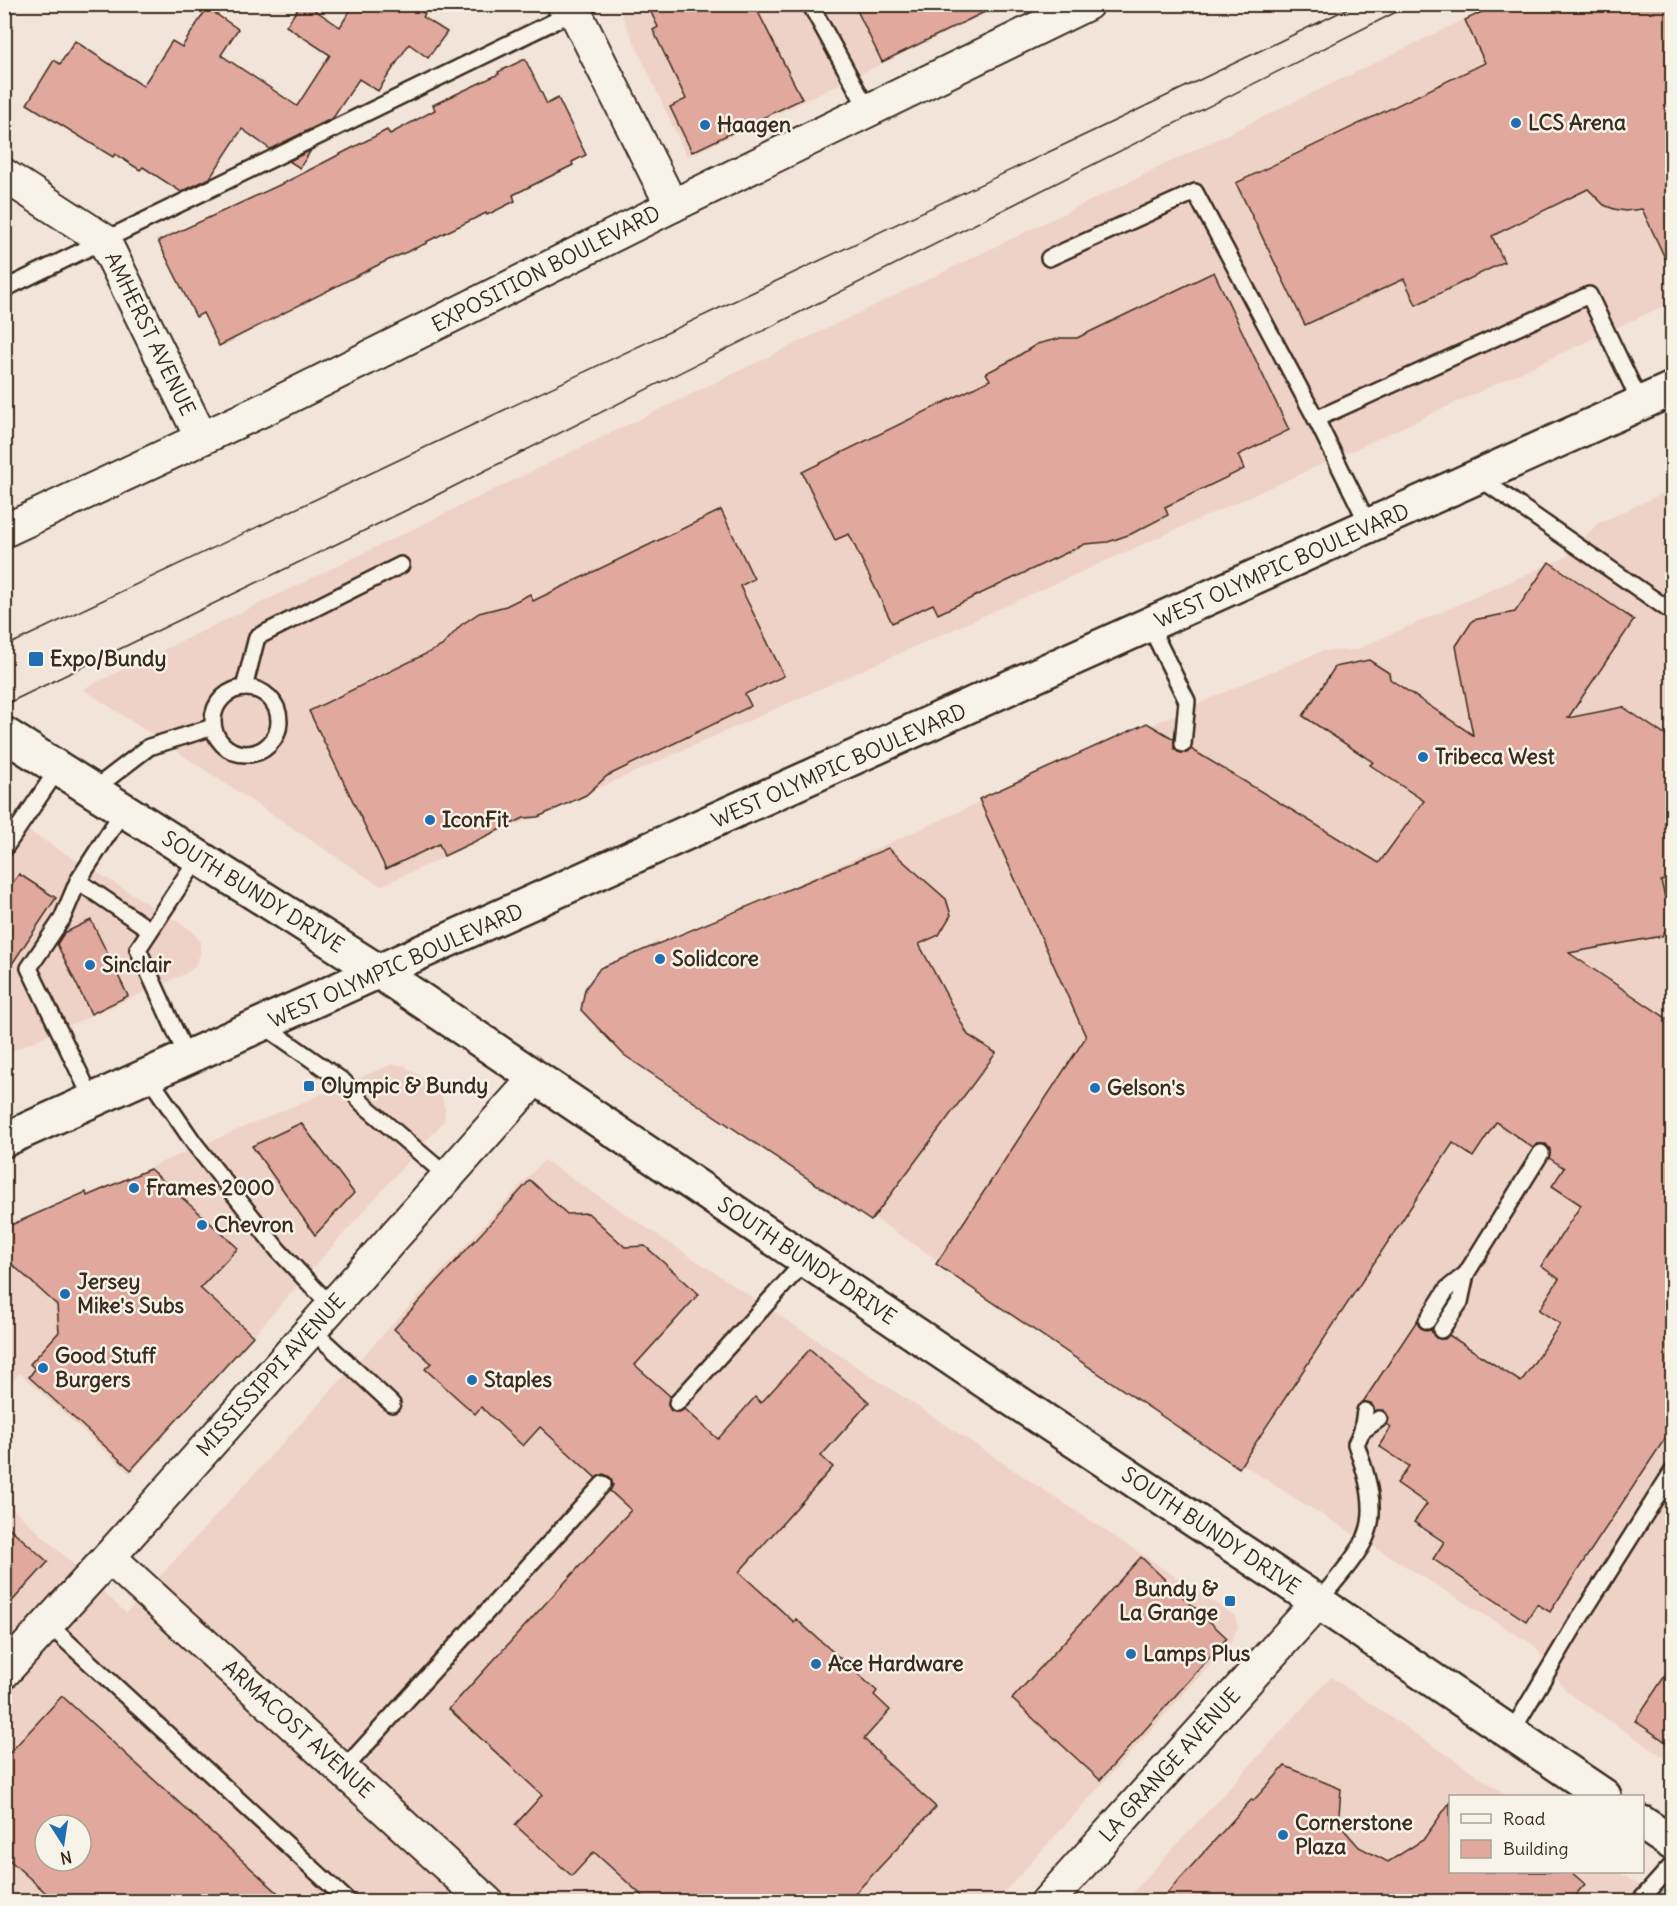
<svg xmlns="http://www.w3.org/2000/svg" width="1677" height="1906" font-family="Delius,sans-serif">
<rect width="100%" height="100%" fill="#f3e4d9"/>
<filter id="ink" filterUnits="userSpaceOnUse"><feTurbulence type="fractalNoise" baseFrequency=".0167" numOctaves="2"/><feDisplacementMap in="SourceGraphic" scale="12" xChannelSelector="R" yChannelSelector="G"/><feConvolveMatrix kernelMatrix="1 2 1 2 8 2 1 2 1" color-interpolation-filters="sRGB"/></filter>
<g filter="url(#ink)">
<!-- built -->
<g fill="#eed2c7" fill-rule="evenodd">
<polygon points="617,5 1004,5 687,157"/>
<polygon points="1494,5 1672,5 1672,302 1356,449 380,886 83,689"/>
<polygon points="1672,489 1672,1763 1567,1692 1535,1646 1277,1487 620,1048 602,972 1254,679 1322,651 1355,650 1566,557 1597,524"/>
<polygon points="4,816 191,930 200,941 200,955 194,968 183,975 5,1054"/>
<polygon points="392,1064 405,1066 440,1091 445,1109 444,1121 130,1474 20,1373 5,1389 4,1232 94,1191"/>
<path d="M544,1160L1235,1616L1238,1627L1231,1642L996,1901H5L4,1500L126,1613ZM45,1825H81V1861H45Z"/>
<polygon points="1331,1677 1508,1796 1450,1796 1450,1872 1619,1872 1664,1901 1124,1902"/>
</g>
<!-- building -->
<g fill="#e1a89d" stroke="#3b2a1e" stroke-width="1.5" fill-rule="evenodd">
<polygon points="301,4 306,4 340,27 354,4 410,4 425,14 423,17 447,32 428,58 409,44 378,91 359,79 333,118 270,149 242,129 210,178 181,192 143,167 140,170 115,154 113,157 27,104 54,60 60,64 75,41 143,86 172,41 182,47 207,8 238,29 221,55 297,106 330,55 286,26"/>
<polygon points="647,4 754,4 802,99 692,152 670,107 686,99 653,30 658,27"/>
<polygon points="854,4 1001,4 882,62"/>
<polygon points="1498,4 1672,4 1672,273 1642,209 1625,211 1614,209 1604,205 1588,189 1492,236 1504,262 1416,305 1404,279 1305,325 1236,183 1485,63 1465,20"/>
<polygon points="525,59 547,104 558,98 586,155 572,162 573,165 513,195 515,201 487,215 486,213 426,242 427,243 382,263 219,346 203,313 196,317 158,241 286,182 387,130 390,134 435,110 433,105 499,74 498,72"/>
<polygon points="311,150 300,168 289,161"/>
<polygon points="1214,272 1289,430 1238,455 1244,469 1165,507 1168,515 1131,534 1108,542 1085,544 938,614 933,604 892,623 849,534 835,540 802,472 990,380 986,373 1010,361 1037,344 1061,338 1077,338"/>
<polygon points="721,510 754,579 740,586 784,676 745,694 751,706 607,776 586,795 538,817 524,818 444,856 439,844 386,869 309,711 442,646 461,625 479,613 506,606 530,594 533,601"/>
<polygon points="1549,562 1634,620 1568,718 1623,707 1672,740 1672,878 1661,881 1671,922 1662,936 1569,953 1672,1022 1672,1428 1550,1612 1537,1604 1526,1621 1433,1559 1444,1542 1414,1522 1427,1504 1397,1483 1409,1466 1379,1446 1391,1427 1387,1424 1389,1419 1387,1414 1383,1410 1375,1411 1371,1403 1363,1402 1418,1319 1419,1326 1426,1331 1431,1330 1436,1338 1445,1339 1449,1335 1521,1382 1560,1324 1539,1310 1559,1279 1541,1266 1581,1205 1552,1186 1564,1168 1549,1158 1550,1149 1546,1144 1537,1144 1533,1148 1496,1122 1473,1157 1453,1143 1239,1468 936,1264 1086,1037 979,799 1147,723 1174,739 1174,748 1178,752 1187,753 1191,749 1379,863 1424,801 1370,765 1373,762 1303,716 1335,667 1369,660 1389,673 1390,679 1473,735 1456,646 1473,620 1515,612"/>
<polygon points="888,848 946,899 951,915 939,935 919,944 968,1035 996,1053 871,1221 624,1055 581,1010 585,989 600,968"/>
<polygon points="19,874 56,898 4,976 4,895"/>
<polygon points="91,920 128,996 91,1014 57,944 64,933"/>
<polygon points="301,1123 354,1193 315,1235 252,1146"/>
<polygon points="150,1169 238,1248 200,1288 253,1336 131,1470 29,1377 35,1369 30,1364 59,1332 57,1305 4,1257 4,1228 86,1192 87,1196"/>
<polygon points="530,1180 567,1214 588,1213 625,1247 645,1246 699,1294 635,1365 670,1396 668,1405 671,1411 679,1412 685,1409 718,1439 755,1397 761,1403 810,1349 869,1402 821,1456 833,1467 739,1572 794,1622 796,1619 877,1691 874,1695 890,1710 864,1739 883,1757 882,1758 936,1807 847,1902 649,1902 594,1852 572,1876 515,1825 542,1795 449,1709 631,1510 610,1491 613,1485 610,1477 604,1474 596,1478 540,1427 523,1446 481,1407 475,1414 425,1369 431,1363 394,1329"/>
<polygon points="4,1523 48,1562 4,1610"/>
<polygon points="1141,1557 1227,1638 1100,1780 1012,1699"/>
<polygon points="1672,1665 1672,1746 1635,1721"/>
<path d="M62,1696L288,1902H56L4,1855V1759ZM45,1825H81V1861H45Z"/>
<polygon points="1285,1766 1341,1789 1339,1815 1345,1831 1359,1847 1388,1862 1423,1840 1450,1802 1450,1872 1571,1872 1585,1884 1569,1902 1159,1902 1252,1799 1253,1801"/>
</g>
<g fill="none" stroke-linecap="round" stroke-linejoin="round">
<!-- lane casing -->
<g stroke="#3b2a1e" stroke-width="20">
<g id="lane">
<polyline points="810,4 868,110"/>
<polyline points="1049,258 1195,192 1316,419"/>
<polyline points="4,289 590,4"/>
<polyline points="1478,477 1672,612"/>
<polyline points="1369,526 1316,419 1589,295 1641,404"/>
<polyline points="1150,626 1187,701 1183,744"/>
<polyline points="244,688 257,637 401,565"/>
<circle cx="246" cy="721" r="33"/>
<polyline points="93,790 149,747 213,727"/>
<polyline points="4,849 58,769"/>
<polyline points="78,881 150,930"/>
<polyline points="263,1025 344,1082 363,1104 448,1177"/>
<polyline points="188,1059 138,949 198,858"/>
<polyline points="148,1076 194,1143 278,1250 332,1307"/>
<polyline points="93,1101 29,968 62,919 78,881 123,811"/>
<polyline points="1427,1321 1447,1289 1466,1274 1541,1153"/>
<polyline points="312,1330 392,1404"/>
<polyline points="1441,1330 1460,1302 1466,1274"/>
<polyline points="677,1403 806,1260"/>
<polyline points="1362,1431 1379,1419"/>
<path d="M1318,1602C1333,1583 1355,1560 1365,1539C1379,1509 1366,1473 1356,1444L1362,1431L1365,1411"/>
<polyline points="48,1624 349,1902"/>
<polyline points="1511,1733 1574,1627 1672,1472"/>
<polyline points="343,1770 603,1484"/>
<polyline points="1639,1902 1672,1865"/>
</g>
</g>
<!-- street casing -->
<g stroke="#3b2a1e" stroke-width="36">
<g id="street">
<polyline points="563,4 575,12 672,206"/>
<polyline points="4,175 104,240 201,437"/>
<polyline points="4,531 267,408 672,206 1087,4"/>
<polyline points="109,1557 487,1902"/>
<polyline points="4,1672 109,1557 536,1077"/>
<polyline points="1047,1902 1318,1602"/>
</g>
</g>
<!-- secondary casing -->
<g stroke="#3b2a1e" stroke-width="38">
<g id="secondary">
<polyline points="4,734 381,973 982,1379 1318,1602 1604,1796"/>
<polyline points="1642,1823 1672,1843"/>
</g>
</g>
<!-- primary casing -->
<g stroke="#3b2a1e" stroke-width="38">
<polyline id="primary" points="4,1140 1672,389"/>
</g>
<!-- lane -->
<use href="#lane" stroke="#f7f3e8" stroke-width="15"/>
<!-- street -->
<use href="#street" stroke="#f7f3e8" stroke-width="32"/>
<!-- secondary -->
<use href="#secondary" stroke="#f7f3e8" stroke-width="33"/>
<!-- primary -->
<use href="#primary" stroke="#f7f3e8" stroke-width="33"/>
<!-- tram -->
<g stroke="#3b2a1e" stroke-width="1.5">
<polyline points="4,647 1129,114 1357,4"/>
<polyline points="4,705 411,508 1412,4"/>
</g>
</g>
</g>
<!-- markers -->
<g fill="#1f6fb2" stroke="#f7f3e8" stroke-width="2">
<circle cx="1516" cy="123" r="6"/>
<circle cx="705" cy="125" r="6"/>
<rect x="28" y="651" width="16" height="16" rx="3"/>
<circle cx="1423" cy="757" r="6"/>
<circle cx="430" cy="820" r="6"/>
<circle cx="660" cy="959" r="6"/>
<circle cx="90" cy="965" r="6"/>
<rect x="303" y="1080" width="12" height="12" rx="3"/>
<circle cx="1095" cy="1088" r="6"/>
<circle cx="134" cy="1188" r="6"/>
<circle cx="202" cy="1225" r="6"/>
<circle cx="65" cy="1294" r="6"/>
<circle cx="43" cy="1368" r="6"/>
<circle cx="472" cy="1380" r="6"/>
<rect x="1224" y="1595" width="12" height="12" rx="3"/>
<circle cx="1131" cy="1654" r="6"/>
<circle cx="816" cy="1664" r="6"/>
<circle cx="1283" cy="1835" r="6"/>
</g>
<g text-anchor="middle" stroke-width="5" stroke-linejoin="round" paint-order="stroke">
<!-- poi labels -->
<g font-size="21" font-weight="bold" fill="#3b2a1e" stroke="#f7f3e8" text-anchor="start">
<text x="1528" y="130">LCS Arena</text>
<text x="717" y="132">Haagen</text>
<text x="50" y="666">Expo/Bundy</text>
<text x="1435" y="764">Tribeca West</text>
<text x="442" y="827">IconFit</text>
<text x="672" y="966">Solidcore</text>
<text x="102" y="972">Sinclair</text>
<text x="321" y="1093">Olympic &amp; Bundy</text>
<text x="1107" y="1095">Gelson's</text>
<text x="146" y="1195">Frames 2000</text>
<text x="214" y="1232">Chevron</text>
<text x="77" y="1289">Jersey<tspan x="77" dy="24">Mike's Subs</tspan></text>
<text x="55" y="1363">Good Stuff<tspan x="55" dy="24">Burgers</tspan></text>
<text x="484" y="1387">Staples</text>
<text x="1218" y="1596" text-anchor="end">Bundy &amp;<tspan x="1218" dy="24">La Grange</tspan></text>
<text x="1143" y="1661">Lamps Plus</text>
<text x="828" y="1671">Ace Hardware</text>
<text x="1295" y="1830">Cornerstone<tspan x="1295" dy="24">Plaza</tspan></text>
</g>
<!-- street labels -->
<g font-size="21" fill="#3b2a1e" stroke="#f7f3e8">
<text transform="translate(546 269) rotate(-27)" y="7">EXPOSITION BOULEVARD</text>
<text transform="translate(150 334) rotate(64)" y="7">AMHERST AVENUE</text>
<text transform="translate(1282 566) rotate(-24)" y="7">WEST OLYMPIC BOULEVARD</text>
<text transform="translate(839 766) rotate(-24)" y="7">WEST OLYMPIC BOULEVARD</text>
<text transform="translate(253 892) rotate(32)" y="7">SOUTH BUNDY DRIVE</text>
<text transform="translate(396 966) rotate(-24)" y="7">WEST OLYMPIC BOULEVARD</text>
<text transform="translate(807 1261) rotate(34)" y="7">SOUTH BUNDY DRIVE</text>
<text transform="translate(271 1375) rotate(-48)" y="7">MISSISSIPPI AVENUE</text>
<text transform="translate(1211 1531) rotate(34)" y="7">SOUTH BUNDY DRIVE</text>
<text transform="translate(298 1729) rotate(42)" y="7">ARMACOST AVENUE</text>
<text transform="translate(1170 1765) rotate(-48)" y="7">LA GRANGE AVENUE</text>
</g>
</g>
<!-- margin -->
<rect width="1677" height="1906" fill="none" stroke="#f7f3e8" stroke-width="24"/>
<rect x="12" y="12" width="1653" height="1882" fill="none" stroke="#3b2a1e" stroke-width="2" filter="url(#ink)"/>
<!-- legend -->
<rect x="1449" y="1795" width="195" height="78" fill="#f7f3e8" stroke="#aca397" stroke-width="1.5"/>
<rect x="1461" y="1814" width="30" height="9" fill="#f7f3e8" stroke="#aca397" stroke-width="1.5"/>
<text x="1503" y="1825" font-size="18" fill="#3b2a1e">Road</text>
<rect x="1461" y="1840" width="30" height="18" fill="#e1a89d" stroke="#aca397" stroke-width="1.5"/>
<text x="1503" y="1855" font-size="18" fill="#3b2a1e">Building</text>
<!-- north arrow -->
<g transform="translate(63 1843) rotate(168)"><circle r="28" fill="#f7f3e8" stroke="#aca397" stroke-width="1.5"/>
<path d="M0-4.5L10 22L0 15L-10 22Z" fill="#1f6fb2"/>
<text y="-9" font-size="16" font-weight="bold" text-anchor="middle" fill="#3b2a1e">N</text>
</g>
</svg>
